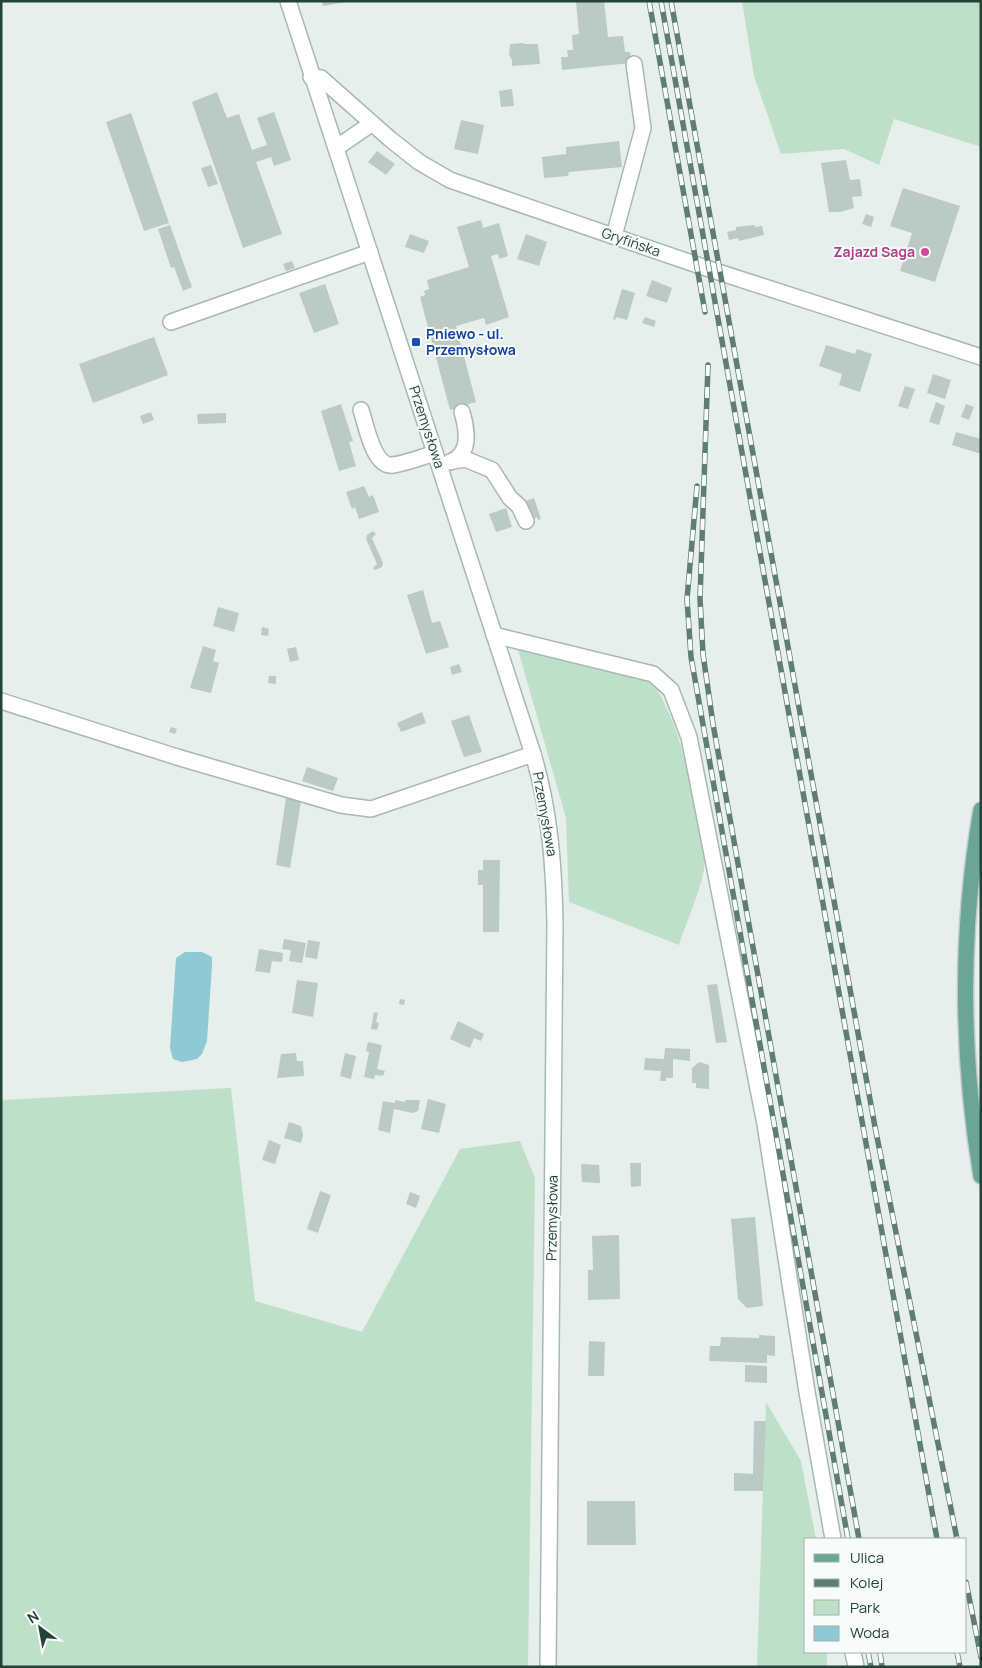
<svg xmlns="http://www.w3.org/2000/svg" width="982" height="1668" font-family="Manrope,sans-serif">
<rect width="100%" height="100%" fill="#e6efeb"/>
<!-- green -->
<g fill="#bfe0c8">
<polygon points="742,1 981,1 981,147 894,119 879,165 844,149 781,154 754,76"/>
<path d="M513,632L661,670L656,688C687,739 693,803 705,860C704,884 687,920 679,945L569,902L566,818Z"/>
<polygon points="231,1088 255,1301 362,1332 460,1149 520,1141 535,1178 528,1667 1,1667 1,1100"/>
<polygon points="766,1402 801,1461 816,1539 806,1539 806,1652 827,1652 827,1667 757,1667"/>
</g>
<!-- water -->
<polygon fill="#8ec9d4" points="185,952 202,952 212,957 212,965 207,1041 202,1054 197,1059 182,1062 173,1059 170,1048 176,958"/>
<!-- building -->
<g fill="#bbcac4">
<polygon points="322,1 346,1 346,2 323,6"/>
<polygon points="576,1 604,1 608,37 623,36 625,52 630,52 631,63 562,70 561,57 568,57 567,50 573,50 572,35 579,34"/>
<polygon points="524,43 524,44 538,44 540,64 512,66 512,60 509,55 510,44"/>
<polygon points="512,89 514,106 501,107 499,91"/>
<polygon points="217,92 227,118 239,114 252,150 267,145 257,118 274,112 291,160 274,166 271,157 256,162 282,234 243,248 192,102"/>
<polygon points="131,113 169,223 144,231 106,122"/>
<polygon points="461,120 484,125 478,154 454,149"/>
<polygon points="619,141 622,167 569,172 568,176 544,178 542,157 566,154 566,147"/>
<polygon points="377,151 395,164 386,175 368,162"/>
<polygon points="846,160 850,180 860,179 862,196 852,197 854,208 840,212 829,212 821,163"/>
<polygon points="211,165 218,184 208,187 201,168"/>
<polygon points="903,188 960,206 935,282 900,271 912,233 890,226"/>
<polygon points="866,214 874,217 871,227 862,224"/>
<polygon points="481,220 483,228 499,223 508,256 499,259 498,254 491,256 509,317 486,325 484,318 456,326 476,402 450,410 420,297 425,295 424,291 429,289 427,280 469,267 457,227"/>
<polygon points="170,225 192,287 183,291 174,267 171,268 158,229"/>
<polygon points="755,225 755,227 762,226 764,235 739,241 738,238 729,240 727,232 736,230 736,227"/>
<polygon points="410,234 429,241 424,253 405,247"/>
<polygon points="526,234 547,242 539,266 517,259"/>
<polygon points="292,261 295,268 286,271 283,264"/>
<polygon points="652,280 672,288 667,303 646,296"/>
<polygon points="325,284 339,324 314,333 299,293"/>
<polygon points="622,289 635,293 627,320 616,317 615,320 613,319"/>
<polygon points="645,317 656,321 654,327 642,323"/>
<polygon points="154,337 168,375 93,403 79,364"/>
<polygon points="826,345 855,354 857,349 872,354 860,392 839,385 842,374 819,366"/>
<polygon points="933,374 951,380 945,399 927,393"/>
<polygon points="905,386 915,389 908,409 898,406"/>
<polygon points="936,402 945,406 939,425 929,422"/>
<polygon points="341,404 353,441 349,442 356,466 339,471 321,411"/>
<polygon points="966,404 974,407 969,420 961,417"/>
<polygon points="151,412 154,420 143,424 140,416"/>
<polygon points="226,413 226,423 198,424 197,414"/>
<polygon points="956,432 981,439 981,454 952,445"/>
<polygon points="364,486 369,497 373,495 379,512 359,519 355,507 352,509 346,492"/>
<polygon points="534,498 541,519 538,520 537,517 531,520 525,501"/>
<polygon points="506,508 512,527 496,532 489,514"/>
<polygon points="373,531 376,534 372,538 383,563 382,567 375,570 373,568 377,564 366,539 367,535"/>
<polygon points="423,590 432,623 440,621 449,647 426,654 407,595"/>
<polygon points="218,607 239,613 234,632 213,626"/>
<polygon points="262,627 269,629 268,636 261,635"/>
<polygon points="203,646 216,650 213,661 219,663 211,693 190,688"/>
<polygon points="296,647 299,660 290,662 287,649"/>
<polygon points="459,664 462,672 452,675 450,667"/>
<polygon points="269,676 276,676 276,684 268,683"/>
<polygon points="422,712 426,723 401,732 397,723"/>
<polygon points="469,715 482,752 464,757 451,721"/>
<polygon points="171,727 177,729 175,734 169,732"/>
<polygon points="307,767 338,778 333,791 302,781"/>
<polygon points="286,798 301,802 290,868 276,865"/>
<polygon points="483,860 500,860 499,932 483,932 483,885 478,885 478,870 483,870"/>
<polygon points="284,939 306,943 302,963 289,961 291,950 282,949"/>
<polygon points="308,940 320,942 317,959 305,957"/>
<polygon points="259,949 283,953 282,962 272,961 270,973 255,971"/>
<polygon points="297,980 318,983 313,1017 292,1013"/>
<polygon points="717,984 727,1042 716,1043 707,985"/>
<polygon points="400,999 405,1000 404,1005 399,1004"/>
<polygon points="374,1012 378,1013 376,1022 379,1023 377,1030 371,1029"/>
<polygon points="458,1021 484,1034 481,1041 474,1038 470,1048 450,1039"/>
<polygon points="368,1042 382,1045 377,1069 385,1071 383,1076 375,1075 374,1079 364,1077 369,1052 366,1051"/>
<polygon points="665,1048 690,1049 690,1061 673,1059 673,1078 666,1078 666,1081 660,1081 661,1071 644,1070 645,1058 664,1059"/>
<polygon points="296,1053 297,1061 303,1061 304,1076 277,1078 281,1054"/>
<polygon points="345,1053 356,1056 351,1079 340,1076"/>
<polygon points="699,1062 709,1065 709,1089 696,1088 696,1083 692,1083 692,1068"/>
<polygon points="428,1099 446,1104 439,1133 421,1129"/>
<polygon points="395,1100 405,1102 405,1100 420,1100 418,1111 413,1113 394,1109 390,1133 378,1130 383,1101 395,1103"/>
<polygon points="289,1122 301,1126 303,1135 301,1143 284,1138"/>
<polygon points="269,1140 281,1145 275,1164 262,1160"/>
<polygon points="630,1163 641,1163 641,1186 631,1187"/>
<polygon points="581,1164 599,1165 600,1183 582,1182"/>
<polygon points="320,1191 331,1195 318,1233 307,1229"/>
<polygon points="410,1192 420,1196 416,1208 406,1204"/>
<polygon points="755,1217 763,1306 747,1308 738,1299 731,1219"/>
<polygon points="619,1235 620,1299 588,1300 588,1270 593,1270 592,1236"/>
<polygon points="759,1335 775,1336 775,1356 767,1355 767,1363 709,1361 710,1346 720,1346 721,1337 759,1338"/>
<polygon points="589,1341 605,1342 604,1376 588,1376"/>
<polygon points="745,1365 767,1366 767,1383 745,1382"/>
<polygon points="754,1421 766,1421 763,1491 734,1491 734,1473 753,1474"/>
<polygon points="587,1501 635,1501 636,1545 587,1545"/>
</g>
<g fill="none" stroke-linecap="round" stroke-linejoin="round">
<!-- minor casing -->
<g stroke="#a8b8b2" stroke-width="18">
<g id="minor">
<path d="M288,1L533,754C550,811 554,866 555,925L548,1667"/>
<polyline points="311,77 321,78 390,139 419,162 450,180 709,269 981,357"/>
<polyline points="336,148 371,124"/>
<polyline points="614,236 643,128 634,64"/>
<polyline points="171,322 370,252"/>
<path d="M361,410C366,424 373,468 393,465C407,463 422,457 435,453"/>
<polyline points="454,461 465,459 492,470 510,498 519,506 526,521"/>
<path d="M450,462C472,454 467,429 462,412"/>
<polyline points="494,635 653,674 671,690 689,737 765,1124 807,1392 833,1539"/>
<polyline points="1,701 177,757 341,805 371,809 533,754"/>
<polyline points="853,1652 856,1667"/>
</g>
</g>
<!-- major casing -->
<g stroke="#c2cac8" stroke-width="18">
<path id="major" d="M981,810C960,931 961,1055 981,1176"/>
</g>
<!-- minor -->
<use href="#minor" stroke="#fff" stroke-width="15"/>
<!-- major -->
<use href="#major" stroke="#6aa596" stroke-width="15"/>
<!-- rail casing -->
<g stroke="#5f7d75" stroke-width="5.5">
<g id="rail">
<polyline points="649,1 705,312"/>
<polyline points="661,1 937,1539"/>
<polyline points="671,1 875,1127 957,1539"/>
<polyline points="708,365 700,599 703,654 713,724 859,1539"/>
<polyline points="697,486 687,599 691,657 848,1539"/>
<polyline points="966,1582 981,1657"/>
<polyline points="868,1652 871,1667"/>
<polyline points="880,1652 882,1667"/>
<polyline points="957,1652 960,1667"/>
</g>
</g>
<!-- rail -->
<use href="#rail" stroke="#f7fbf9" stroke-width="4" stroke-dasharray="11" stroke-linecap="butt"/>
</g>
<!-- markers -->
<circle fill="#d1479c" stroke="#f7fbf9" stroke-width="2" cx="925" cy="252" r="5"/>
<rect fill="#1a4fb4" stroke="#f7fbf9" stroke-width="2" x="411" y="337" width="10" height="10" rx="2.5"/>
<g text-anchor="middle" stroke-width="4" stroke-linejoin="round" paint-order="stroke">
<!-- street labels -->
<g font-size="14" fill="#24423a" stroke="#f7fbf9">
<text transform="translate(631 242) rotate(19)" y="5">Gryfińska</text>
<text transform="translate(427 427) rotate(72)" y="5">Przemysłowa</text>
<text transform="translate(545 814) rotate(80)" y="5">Przemysłowa</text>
<text transform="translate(552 1218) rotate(-89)" y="5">Przemysłowa</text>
</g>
<!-- hotel labels -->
<g font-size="14" font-weight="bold" fill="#b23c85" stroke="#f7fbf9" text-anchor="end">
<text x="915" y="257">Zajazd Saga</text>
</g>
<!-- transit labels -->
<g font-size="14" font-weight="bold" fill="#164399" stroke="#f7fbf9" text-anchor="start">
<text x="426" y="339">Pniewo - ul.<tspan x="426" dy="16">Przemysłowa</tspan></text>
</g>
</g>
<!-- border -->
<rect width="982" height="1668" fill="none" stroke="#24423a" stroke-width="5"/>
<!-- legend -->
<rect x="804" y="1538" width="162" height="115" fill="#f7fbf9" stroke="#a3b1ad"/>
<rect x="814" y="1554" width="25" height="8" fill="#6aa596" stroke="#a3b1ad"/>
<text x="850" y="1563" font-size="15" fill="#24423a">Ulica</text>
<rect x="814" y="1579" width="25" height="8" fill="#5f7d75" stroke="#a3b1ad"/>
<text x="850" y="1588" font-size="15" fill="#24423a">Kolej</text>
<rect x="814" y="1600" width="25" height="15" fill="#bfe0c8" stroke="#a3b1ad"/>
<text x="850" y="1613" font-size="15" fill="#24423a">Park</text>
<rect x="814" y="1626" width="25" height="15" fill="#8ec9d4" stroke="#a3b1ad"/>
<text x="850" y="1638" font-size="15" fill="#24423a">Woda</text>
<!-- north arrow -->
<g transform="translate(40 1628) rotate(328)" stroke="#f7fbf9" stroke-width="4" paint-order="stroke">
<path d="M0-4L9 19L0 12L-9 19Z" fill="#24423a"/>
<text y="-8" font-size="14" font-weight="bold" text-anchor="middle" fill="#24423a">N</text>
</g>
</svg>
